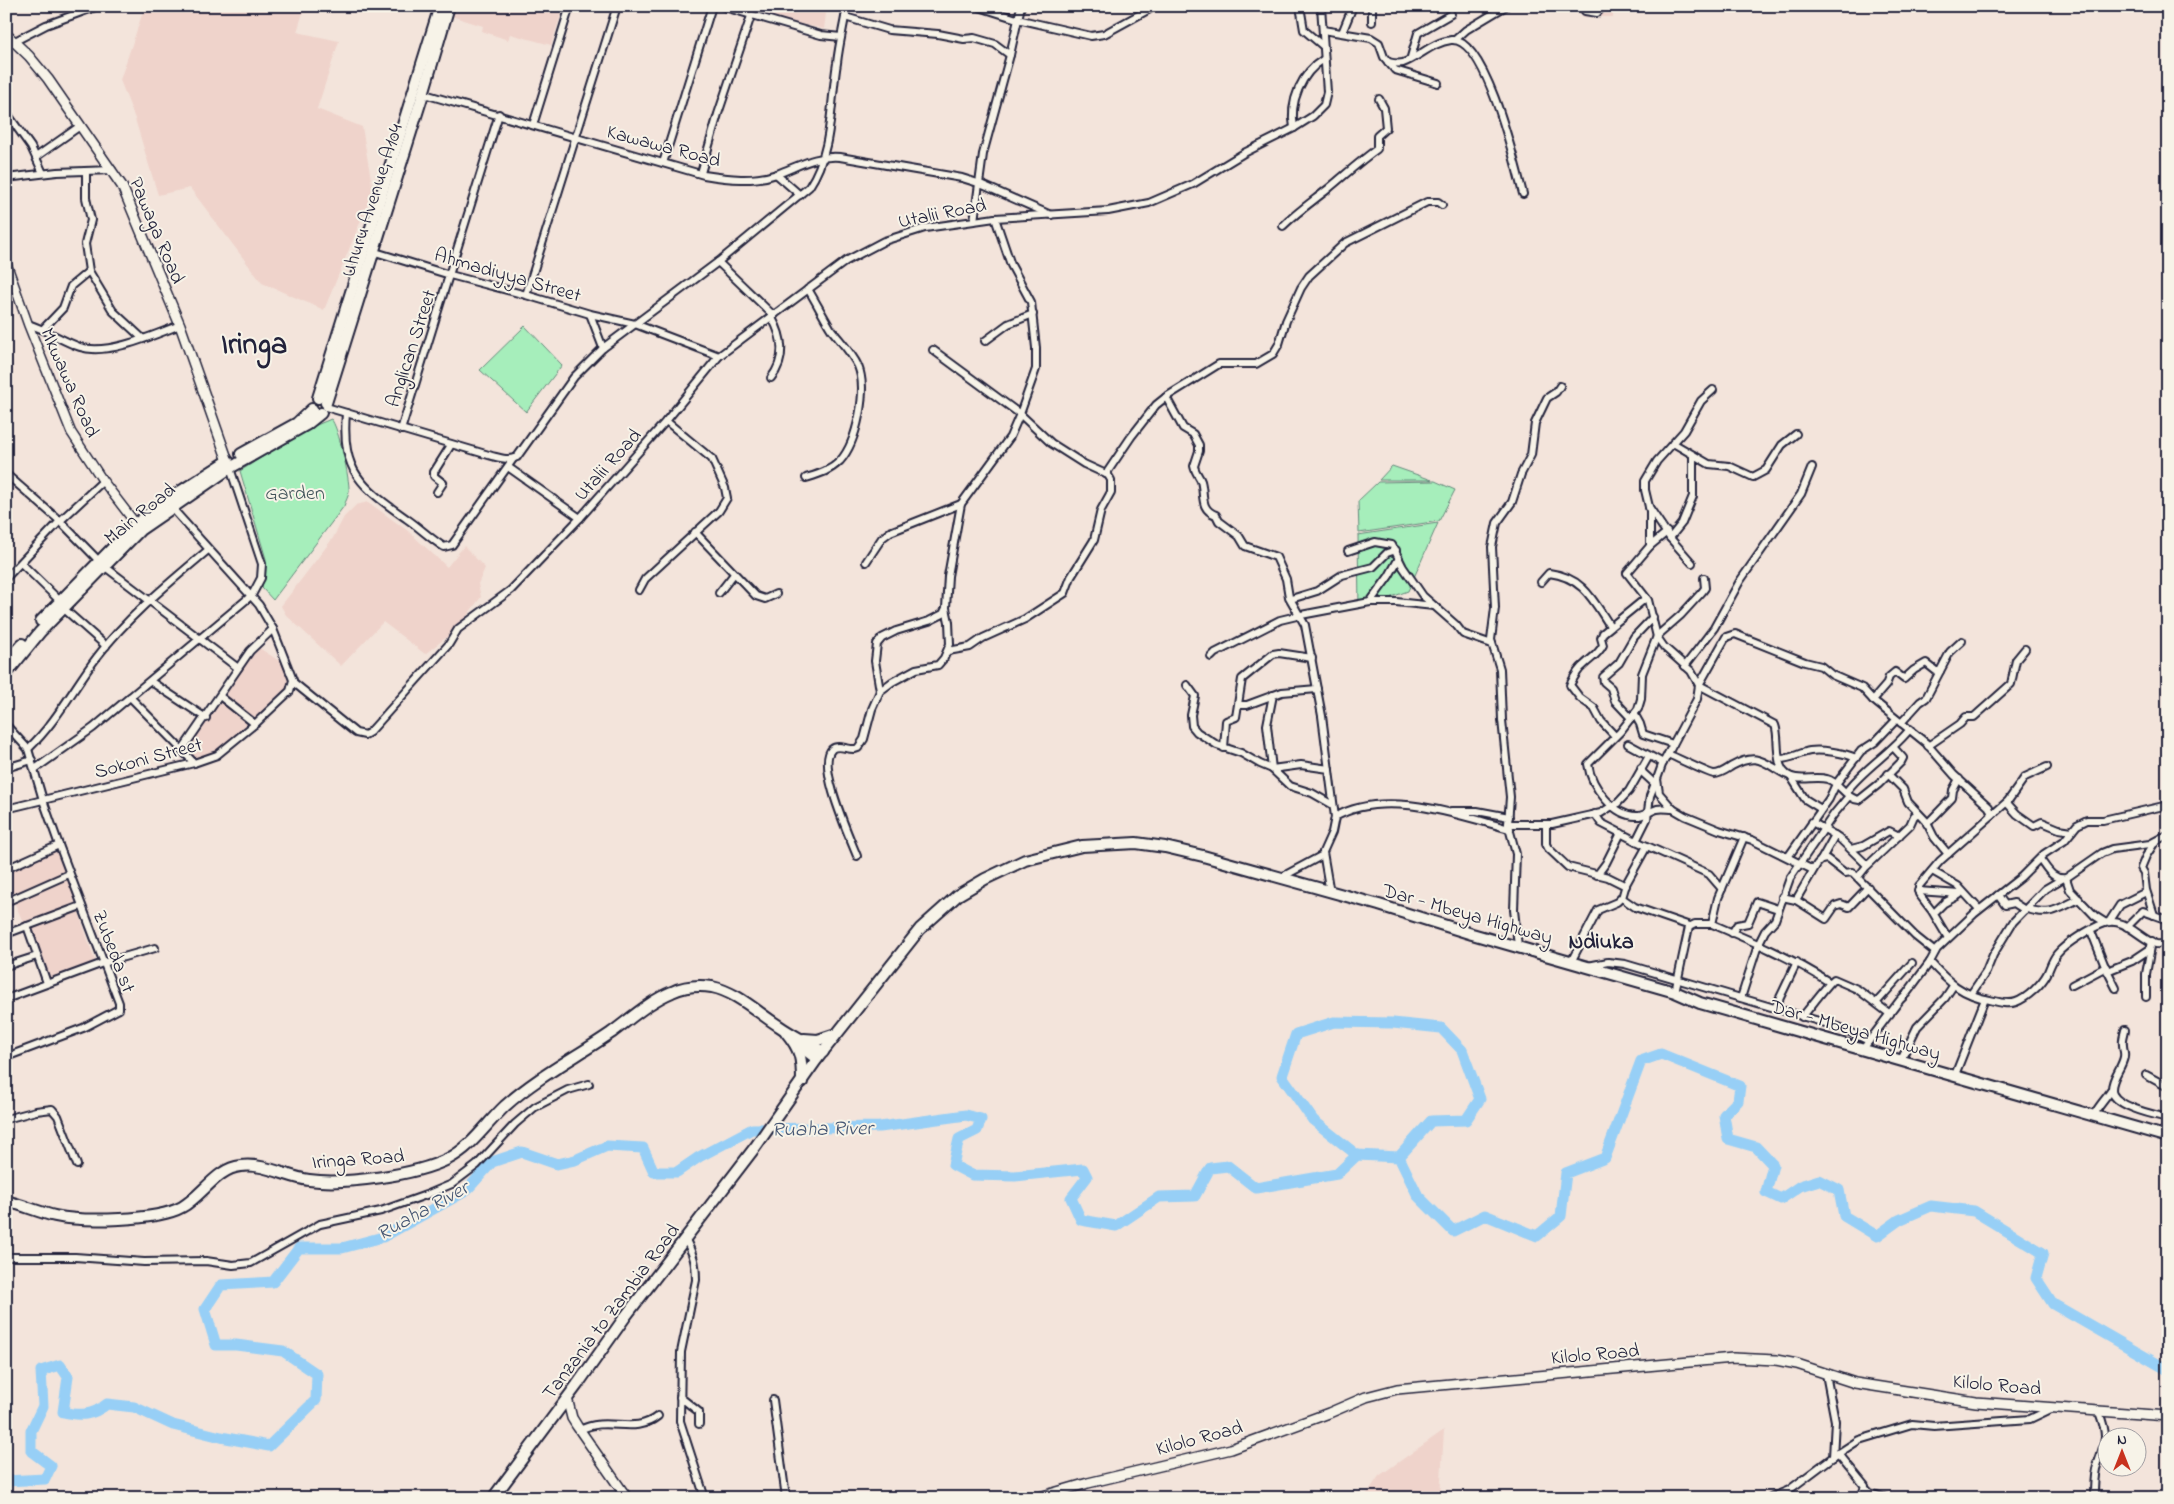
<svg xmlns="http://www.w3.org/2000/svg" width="2174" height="1504" font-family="'Indie Flower',sans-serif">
<rect width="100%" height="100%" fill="#f3e4db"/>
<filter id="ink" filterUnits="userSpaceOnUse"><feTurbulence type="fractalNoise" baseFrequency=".02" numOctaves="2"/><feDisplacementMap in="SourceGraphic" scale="10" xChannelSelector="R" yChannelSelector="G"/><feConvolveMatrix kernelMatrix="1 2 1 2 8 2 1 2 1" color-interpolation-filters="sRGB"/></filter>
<g filter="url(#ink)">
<!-- built -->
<g fill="#efd3cb">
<polygon points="145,6 305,6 297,32 339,41 317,109 362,127 373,191 324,310 262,283 190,188 158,195 135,119 120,80"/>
<polygon points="451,6 564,6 551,45 510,34 508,40 482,31 483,26 448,15"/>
<polygon points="751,6 827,6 824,29 749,13"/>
<rect x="1582" y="6" width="31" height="11"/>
<polygon points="368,502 408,531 447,567 464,546 485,568 478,584 481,597 457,629 425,654 383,622 341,666 286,615 281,606 333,538 344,517 356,505"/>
<polygon points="253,644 284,664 291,683 281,697 256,720 215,754 194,760 184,750"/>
<polygon points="58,850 95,961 47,979 14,901 12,902 6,888 6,872"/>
<polygon points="1444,1430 1440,1498 1364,1498 1379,1476"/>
</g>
<!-- green -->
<g fill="#a6eebb" stroke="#64887b">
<polygon points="525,326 562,365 526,412 480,370"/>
<path d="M331,419C338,425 350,480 349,491C349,496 345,502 344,506L273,600L262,588L266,559L240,471L307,429Z"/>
<polygon points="1392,466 1432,480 1379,480"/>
<polygon points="1435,481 1455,490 1439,521 1359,533 1358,501 1378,482"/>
<polygon points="1438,523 1408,591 1359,609 1358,535"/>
</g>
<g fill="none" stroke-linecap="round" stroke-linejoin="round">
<!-- river -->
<g stroke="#97cff6" stroke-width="11">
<polyline points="1357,1155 1313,1120 1282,1076 1296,1034 1334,1022 1393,1023 1441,1028 1462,1050 1480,1099 1466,1120 1431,1121 1399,1157"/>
<path d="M6,1481L45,1479L51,1466L31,1451V1431L43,1406L41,1371L60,1365L68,1377L63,1412C80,1416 92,1416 107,1404L134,1407L173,1425L221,1437L269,1446L316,1400L317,1374L283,1351L236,1345H216L205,1309L221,1285L273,1282L299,1248H342L383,1237L466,1191L492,1162L522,1152L557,1164L575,1160L607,1146L643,1148L654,1172H677L699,1157L752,1129L880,1127L966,1115L981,1119L977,1130L959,1139L953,1165L972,1175L1015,1176L1083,1169L1087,1177L1071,1198L1081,1220L1116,1226L1159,1197L1195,1196L1210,1168L1228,1166L1256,1188L1337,1174L1357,1155L1399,1157L1418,1196L1453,1231L1485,1215L1537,1236L1561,1216L1566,1173L1605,1158L1641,1061L1661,1054L1740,1086L1738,1101L1724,1115L1728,1139L1756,1147L1773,1165L1766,1192L1781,1199L1800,1186L1819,1180L1839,1190L1844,1216L1877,1236L1899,1220L1931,1206L1974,1211L2043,1253L2036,1278L2053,1304L2168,1370"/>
</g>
<!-- minor casing -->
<g stroke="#22223b" stroke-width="10">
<g id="minor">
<polyline points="721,6 821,35 841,37"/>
<polyline points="976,6 1017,19 1091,36 1104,34 1155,6"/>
<polyline points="1300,6 1304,30 1323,46"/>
<polyline points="1585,11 1597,13 1603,6"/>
<polyline points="845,17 889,30 938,34 964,39 974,38 995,44 1010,55"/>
<polyline points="1372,22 1372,6"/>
<polyline points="1323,30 1371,38 1379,43 1384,57 1395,70 1438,83"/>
<polyline points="1342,33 1353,6"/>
<polyline points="1455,40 1466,30 1506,6"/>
<polyline points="15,41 46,25 98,6"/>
<polyline points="1411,57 1418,33 1451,14"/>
<path d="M1388,62C1392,63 1398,64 1403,63C1419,57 1433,42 1451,40C1486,36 1516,167 1523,194"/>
<path d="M421,93L704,175C728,179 754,182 777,174C799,166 816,155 840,157L962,178L978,183L1051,215"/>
<polyline points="6,112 31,147 43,173"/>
<polyline points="533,125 570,6"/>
<path d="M1294,128C1289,102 1301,73 1324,59"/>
<polyline points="36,157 80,126"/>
<polyline points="663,163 712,6"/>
<polyline points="86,171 86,198 91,220 85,244 89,271 113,311 142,338"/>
<polyline points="701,173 718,114 751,16"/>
<polyline points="776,174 800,195"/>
<polyline points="6,178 57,172 112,170"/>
<polyline points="974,221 983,154 1010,55 1021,6"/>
<path d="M1283,226C1297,212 1313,201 1328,189C1345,175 1360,161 1377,149V136L1386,128L1384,108L1379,99"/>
<polyline points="372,251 450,275 526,295 590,314 635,324 719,356"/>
<polyline points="718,262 774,316"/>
<polyline points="526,295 617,6"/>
<polyline points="590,314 603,348"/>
<path d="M28,324C47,330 62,341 80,347C107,356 154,335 180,325"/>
<polyline points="43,329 63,308 71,286 89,271"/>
<polyline points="985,341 1008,324 1033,314"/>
<polyline points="933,350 1020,414 1051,443 1084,464 1108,475 1111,480 1111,492 1101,510 1094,540 1071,577 1065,593 1025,619 983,638 970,647 948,651"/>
<path d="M771,378C786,359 783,337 772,318"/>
<path d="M1166,397L1183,428L1193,434L1199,445V451L1194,466C1195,472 1199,476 1201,481C1205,495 1199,509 1216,515L1219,521L1239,536L1245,546L1276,557L1286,579L1289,597L1305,625L1322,716L1335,817L1332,832L1323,852L1330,893"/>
<path d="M326,407L492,456C500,458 509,461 517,457L574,377L603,348L718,262L809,187C833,151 830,105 837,63C839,44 844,25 847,6"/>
<path d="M346,413C341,473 362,487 407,519C420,528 431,539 444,547L452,545L513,459"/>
<polyline points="401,430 499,114"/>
<polyline points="1673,443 1709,464 1729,466 1753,477 1766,470 1782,445 1796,434"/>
<polyline points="508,467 580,518"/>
<polyline points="6,474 60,521 99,561"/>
<polyline points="1106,474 1131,437 1156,405 1166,397 1219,364 1256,364 1273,354 1279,344 1286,321 1301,288 1309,276 1345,243 1427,202 1438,202 1442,205"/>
<path d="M806,478C819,474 830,471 840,461C857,442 868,390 858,366C852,353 840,341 831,329C823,316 816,302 808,289"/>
<polyline points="437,492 443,483 434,476 434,472 451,445"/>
<polyline points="1649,507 1670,538 1692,563"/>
<polyline points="695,532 756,596 765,599 776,594"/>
<polyline points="1667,532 1650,546 1627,573 1648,600 1657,637 1664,647 1691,671 1699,685 1697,699 1662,765 1657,779 1659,793 1673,809 1685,816 1719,830 1752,840 1813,870"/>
<polyline points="1670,538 1682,523 1693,496 1693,455"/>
<polyline points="1650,546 1650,511 1645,490 1645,481 1657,461 1684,431 1701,401 1713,390"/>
<polyline points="1348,551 1375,542 1392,545 1403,567 1423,596 1456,625 1463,634 1492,644"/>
<polyline points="866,562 882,538 890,532 961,504"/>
<polyline points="21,563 60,601"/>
<polyline points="104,566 238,668"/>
<polyline points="6,578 60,521 103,481"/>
<path d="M1541,582L1549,573C1583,577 1593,600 1610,626"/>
<polyline points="639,590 645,579 719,511 727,498 725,488 712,459 666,421"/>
<polyline points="719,593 734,574"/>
<polyline points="1291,599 1317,591 1342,575 1373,567 1387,553 1396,550"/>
<polyline points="1370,602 1389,576 1399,558"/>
<polyline points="63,608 106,646"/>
<polyline points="1211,657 1215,653 1280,620 1301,615 1370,602 1396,602 1434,606"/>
<polyline points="1685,666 1714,628 1740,581 1801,494 1812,467"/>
<polyline points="150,681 206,718"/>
<polyline points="293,682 356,733 365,735 370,732 449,644 458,629 511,590 580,518 666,421 719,356 846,261 884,241 925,228 995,218 1108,211 1149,203 1193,184 1244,153 1294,128 1313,116 1324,105 1327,92 1321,6"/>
<polyline points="1187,685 1195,696 1191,715 1192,726 1197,732 1217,745 1241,753 1260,764 1272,769 1301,765 1329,769"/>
<polyline points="880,691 875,661 877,644 882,638 896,631 929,621 943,614 946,608 948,576 961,504 1010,437 1020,414 1036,369 1036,348 1031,302 1011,265 995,218"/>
<polyline points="1273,695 1267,725 1272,769 1290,786 1312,793 1333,805"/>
<polyline points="130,697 182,750"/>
<polyline points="221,697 255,724"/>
<polyline points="1873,700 1886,685 1889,677 1895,672 1904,679 1914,670 1926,663 1936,671 1940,671"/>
<polyline points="1238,705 1247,705 1282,692 1317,689"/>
<polyline points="1635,715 1640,724 1643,734 1673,744"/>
<polyline points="1631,718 1615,701 1611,688 1604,682 1603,677 1619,663 1634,637 1653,617"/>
<polyline points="1901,723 1920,702 1926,698 1950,652 1962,641"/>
<polyline points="6,725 28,749 43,800 59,845 6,869"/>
<path d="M1615,736L1601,721L1594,708L1580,698L1570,685C1573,679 1578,669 1584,665C1591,658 1598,655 1603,645L1601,638L1603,633L1646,598"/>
<polyline points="1628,744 1663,763"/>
<polyline points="1928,746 1960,724 1966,717 1974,717 2011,684 2016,660 2025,649"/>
<polyline points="1224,748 1226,721 1236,717 1242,679 1273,654 1279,653 1312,658"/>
<path d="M1894,748L1903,758L1901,762L1879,784L1859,800C1846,799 1840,782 1827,779C1817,776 1806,780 1796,778C1771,775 1781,740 1775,725L1699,685L1726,637L1735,634L1805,662L1821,666L1832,675L1862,688L1873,700L1926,743L1954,775L1989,807L1992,815"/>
<path d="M28,749C56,723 74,687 97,657C128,616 169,583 208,550"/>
<path d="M1668,754C1675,757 1710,774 1714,774C1721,774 1727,769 1732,766C1757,752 1763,762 1785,774"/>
<path d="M1780,759C1791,759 1799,753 1810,751C1821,749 1845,753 1856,758"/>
<polyline points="194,763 182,750 250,651 273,629"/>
<polyline points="6,768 32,760"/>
<polyline points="1641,768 1643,773 1655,784"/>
<polyline points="35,769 93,728 252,595 261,578 262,564 230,468"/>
<polyline points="1888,774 1903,789 1908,802 1926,821 1934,837 1948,854"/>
<polyline points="1791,777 1805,799 1821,809"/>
<path d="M1846,792C1864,768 1891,753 1910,729"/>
<polyline points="2007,803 2017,814 2034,826 2042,822 2059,829 2072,831"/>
<polyline points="1614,807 1629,791 1649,756"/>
<polyline points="6,809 194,763 217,755 255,724 290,691 293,680 273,629 259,605 171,507"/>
<path d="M1673,809C1668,809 1662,808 1657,809C1651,811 1645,815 1639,816C1614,818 1591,786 1588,764L1620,732L1638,709L1641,699L1642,674L1657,636L1681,615L1702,592L1705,588L1704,578"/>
<polyline points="1451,811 1477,811 1509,817"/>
<polyline points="1595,814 1601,823 1636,841 1709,874 1722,889"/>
<path d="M1335,817C1385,788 1458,815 1510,829"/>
<polyline points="1812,822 1838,837 1867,865"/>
<polyline points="1508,824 1552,824 1601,813 1612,806"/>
<polyline points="1546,824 1546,844 1548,848 1568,867 1608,877 1626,886"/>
<polyline points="1927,824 1952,798 1953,790 1959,779"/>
<polyline points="1636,841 1647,819 1650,796 1656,781"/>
<polyline points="1647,846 1626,884 1622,898 1635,907 1690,926"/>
<polyline points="1851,849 1863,846 1889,831 1899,836"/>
<path d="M857,856C850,838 816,764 832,749C838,744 848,750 855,749L858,748L864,739L872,709L880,691L892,682L916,669L938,665L944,658L950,644L949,622L946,608"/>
<polyline points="1788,857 1829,799 1836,784 1861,751 1875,742 1896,720"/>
<path d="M2040,859C2047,868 2052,880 2066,878L2102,853L2112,849L2150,844L2163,837"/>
<polyline points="1821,860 1835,835"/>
<polyline points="1932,871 1958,886 1979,909"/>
<polyline points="1597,875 1606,863 1621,833"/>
<polyline points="1858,877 1866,867 1910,825 1914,816 1918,813"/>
<polyline points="1280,878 1323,855"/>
<polyline points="2066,878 2070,890 2095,916 2106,923"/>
<polyline points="1918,891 1960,894"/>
<polyline points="1998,895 2005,905 2014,903 2025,910"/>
<polyline points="1782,897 1796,900 1826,919 1835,906 1841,904 1849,907 1868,887"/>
<polyline points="1796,900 1817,864 1821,860 1827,859 1845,873 1852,872 1915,936 1935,952"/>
<polyline points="6,902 69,874"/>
<path d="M2027,909C2052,916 2057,909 2079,899"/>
<polyline points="1934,913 1944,903 1959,895"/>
<polyline points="2154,915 2146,890 2144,873 2141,868 2146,856 2155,842"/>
<polyline points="2109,922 2120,905 2146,892"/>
<polyline points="1712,924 1718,898 1744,837"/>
<polyline points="27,926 47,983"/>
<polyline points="2127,927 2143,911 2168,920"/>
<polyline points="2091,931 2104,964 2116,988"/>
<polyline points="1732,933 1737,925 1748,923 1757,902 1778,909"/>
<polyline points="6,934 81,906"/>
<polyline points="1948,938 1932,911 1919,894 1919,886 1940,861 2008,801 2025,777 2047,767"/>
<polyline points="1518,946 1514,910 1516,854 1508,824 1510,797 1502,720 1500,669 1491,640 1495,608 1492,547 1497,523 1512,502 1521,474 1531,455 1535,423 1547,398 1556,392 1560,386"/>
<polyline points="1571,962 1598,910 1617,902 1622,897"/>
<path d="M1930,962C1948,982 1962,995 1990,1000C1998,1002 2008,1005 2016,1002C2027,998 2041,985 2047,974C2050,968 2052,960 2057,954C2066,943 2091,928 2105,923C2124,916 2141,940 2156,944C2160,945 2165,943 2168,943"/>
<polyline points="6,966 37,956"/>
<polyline points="1588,966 1608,962 1625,964 1839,1027 1869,1041"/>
<polyline points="2107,971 2132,961 2150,949"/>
<polyline points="2072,985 2106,967"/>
<path d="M1675,992L1689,927L1695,924H1712C1752,941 1792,958 1829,982"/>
<polyline points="1971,994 1986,972 1993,955 2013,922 2045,889 2062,879"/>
<polyline points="2146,997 2146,974 2152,941"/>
<polyline points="1741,998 1758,945 1765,931 1775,920 1790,878 1834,814 1849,796"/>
<polyline points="6,999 103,963 155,948"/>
<polyline points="1877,1002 1912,963"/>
<polyline points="1775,1008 1797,962"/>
<path d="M1802,1017C1809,1009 1829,982 1834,979L1857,989L1890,1014"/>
<path d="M2125,1030C2124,1035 2122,1040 2123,1045C2123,1049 2125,1053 2124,1057C2122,1068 2112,1077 2112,1089C2111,1106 2155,1115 2168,1118"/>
<polyline points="1863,1049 1900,1000 1907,993 1930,962 1937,949 1974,914 2021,877 2044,854 2064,841 2077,825 2087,820 2103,820 2168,805"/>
<polyline points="6,1057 83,1028 119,1009 119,1003 59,845"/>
<polyline points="1901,1060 1917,1027 1945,998 1953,986"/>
<polyline points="1955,1075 1985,999"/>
<polyline points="2146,1075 2168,1087"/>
<path d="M2094,1115C2099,1105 2106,1099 2112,1089"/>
<polyline points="6,1119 36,1111 52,1109 58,1116 77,1165"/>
<polyline points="2159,1134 2168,1127"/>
<path d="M685,1238C693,1254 696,1262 696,1280L681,1352L680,1421L705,1498"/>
<polyline points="6,1257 75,1257 144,1262 206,1261 233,1265 251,1263 320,1224 381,1211 426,1195 452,1184 477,1165 515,1124 535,1107 568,1090 589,1084"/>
<polyline points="1826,1374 1835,1421 1833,1457"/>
<polyline points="680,1397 699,1412 699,1424"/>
<polyline points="773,1400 786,1498"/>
<path d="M580,1430C608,1415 633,1436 658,1416"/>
<polyline points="1838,1453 1865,1486 1861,1498"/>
<polyline points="1866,1489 1870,1493 1886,1498"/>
<polyline points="1770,1498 1789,1490 1833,1457 1859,1440 1912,1424 1934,1426 2030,1419 2053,1408"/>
<path d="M2094,1498C2094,1489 2094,1478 2096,1469C2104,1442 2110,1441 2099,1412"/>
</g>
</g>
<!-- tertiary casing -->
<g stroke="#22223b" stroke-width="11">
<polyline id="tertiary" points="6,262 28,324 71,432 103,481 139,528"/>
</g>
<!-- secondary casing -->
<g stroke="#22223b" stroke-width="12">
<g id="secondary">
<polyline points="6,34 29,56 48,79 122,186 180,325 230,467"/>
<polyline points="567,1398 572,1418 577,1426 627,1498"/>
<polyline points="1036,1498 1088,1483 1231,1449 1329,1413 1366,1397 1397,1389 1733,1358 1776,1360 1797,1364 1855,1383 1976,1402 2168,1416"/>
</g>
</g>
<!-- trunk casing -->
<g stroke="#22223b" stroke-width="14">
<g id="trunk">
<polyline points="318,398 440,6"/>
<polyline points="326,403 423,94 449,6"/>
<polyline points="241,454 297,423 312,409"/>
<polyline points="41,621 136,524 164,502 228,461"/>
<polyline points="6,662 22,644"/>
<polyline points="6,674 40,632 140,530 230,468 306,425 321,413"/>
<path d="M786,1032C801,1050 802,1059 802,1082"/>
<polyline points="804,1039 818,1040 836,1034"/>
<polyline points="796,1043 817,1059"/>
<path d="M6,1201C23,1205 38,1212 55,1216C83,1222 157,1221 182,1207C202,1196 217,1168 241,1166C264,1163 287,1177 309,1180C344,1185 416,1175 448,1159C472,1147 486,1124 505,1106C537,1077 576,1057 611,1033C630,1019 650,1001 672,992C685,986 698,985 712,987C737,992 758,1013 779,1026C793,1036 809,1043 823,1052"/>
<polyline points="493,1498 577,1385 625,1317 756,1146 817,1059 920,929 958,895 985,879 1025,860 1082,846 1136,843 1165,847 1203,856 1379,905 1472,934 1675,992 1700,1003 2168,1137"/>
</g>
</g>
<!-- minor -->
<use href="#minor" stroke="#f7f3e8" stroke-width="6"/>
<!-- tertiary -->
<use href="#tertiary" stroke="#f7f3e8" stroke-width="8"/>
<!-- secondary -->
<use href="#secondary" stroke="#f7f3e8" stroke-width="9"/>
<!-- trunk -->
<use href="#trunk" stroke="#f7f3e8" stroke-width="10"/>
</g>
</g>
<g text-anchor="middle" stroke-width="4" stroke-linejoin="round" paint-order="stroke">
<!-- street labels -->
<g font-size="20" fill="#22223b" stroke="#f7f3e8">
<text transform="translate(664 145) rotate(15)" y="7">Kawawa Road</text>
<text transform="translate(371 200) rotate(-72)" y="7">Uhuru Avenue, A104</text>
<text transform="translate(942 212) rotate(-11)" y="7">Utalii Road</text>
<text transform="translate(158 230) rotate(67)" y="7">Pawaga Road</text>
<text transform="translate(508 274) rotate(16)" y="7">Ahmadiyya Street</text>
<text transform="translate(410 348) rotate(-72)" y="7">Anglican Street</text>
<text transform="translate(71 382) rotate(66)" y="7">Mkwawa Road</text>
<text transform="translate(607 464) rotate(-48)" y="7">Utalii Road</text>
<text transform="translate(139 513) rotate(-39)" y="7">Main Road</text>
<text transform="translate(148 757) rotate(-15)" y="7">Sokoni Street</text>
<text transform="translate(1468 913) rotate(16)" y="7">Dar - Mbeya Highway</text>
<text transform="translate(115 951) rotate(69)" y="7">Zubeda st</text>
<text transform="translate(1856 1029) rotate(16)" y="7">Dar - Mbeya Highway</text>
<text transform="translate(358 1158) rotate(-4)" y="7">Iringa Road</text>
<text transform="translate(610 1311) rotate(-53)" y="7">Tanzania to Zambia Road</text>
<text transform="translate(1595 1353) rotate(-5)" y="7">Kilolo Road</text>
<text transform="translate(1997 1384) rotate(5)" y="7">Kilolo Road</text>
<text transform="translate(1199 1437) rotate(-15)" y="7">Kilolo Road</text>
</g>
<!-- park labels -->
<g font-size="20" fill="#43555b" stroke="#f7f3e8">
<text x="295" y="499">Garden</text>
</g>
<!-- water labels -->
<g font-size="21" font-style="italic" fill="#455673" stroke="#f7f3e8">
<text transform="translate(822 1128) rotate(-1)" y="7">Ruaha River</text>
<text transform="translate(422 1210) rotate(-29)" y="7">Ruaha River</text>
</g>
<!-- quarter labels -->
<g font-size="22" font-weight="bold" fill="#22223b" stroke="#f7f3e8">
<text x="1601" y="948">Ndiuka</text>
</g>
<!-- town labels -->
<g font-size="30" font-weight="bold" fill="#22223b" stroke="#f7f3e8">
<text x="254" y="353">Iringa</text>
</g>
</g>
<!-- margin -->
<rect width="2174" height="1504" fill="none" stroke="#f7f3e8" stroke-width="25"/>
<rect x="12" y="12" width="2149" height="1479" fill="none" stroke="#22223b" stroke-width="2" filter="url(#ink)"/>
<!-- north arrow -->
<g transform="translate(2122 1452)"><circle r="24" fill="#f7f3e8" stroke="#a29fa3"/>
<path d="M0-4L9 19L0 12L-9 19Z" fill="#c8321e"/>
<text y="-8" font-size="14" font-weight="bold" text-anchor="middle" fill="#22223b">N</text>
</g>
</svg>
